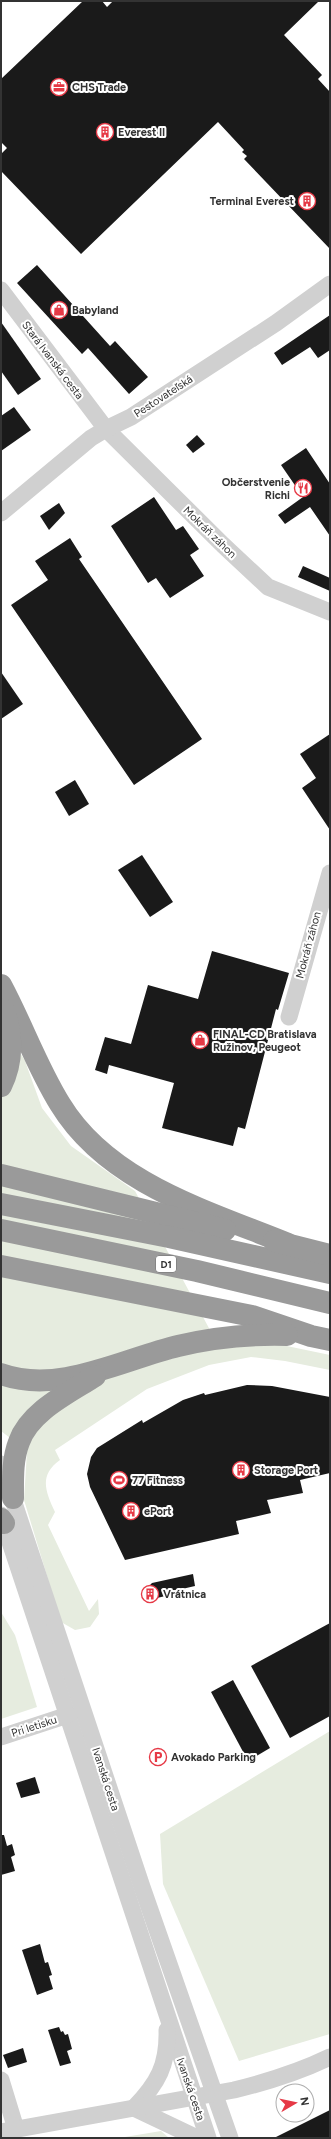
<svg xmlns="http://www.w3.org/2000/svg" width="331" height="2139" font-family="Figtree,sans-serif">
<rect width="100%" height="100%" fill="#fff"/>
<!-- green -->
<g fill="#e6ecdf">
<path d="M1,1021L25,1061L42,1108L71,1146L135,1191L217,1343L282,1345L330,1355V1370L285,1361L251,1357L209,1365L147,1389L55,1450L60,1460C39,1475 45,1491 55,1512L48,1525L89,1611L98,1599L99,1614L90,1627L75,1630L61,1622L24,1500L27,1451L1,1431Z"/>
<polygon points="1,1612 15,1635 37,1707 1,1719"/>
<polygon points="330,1731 330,2034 239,2061 163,1884 160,1834"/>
<polygon points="161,2131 169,2138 119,2138"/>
</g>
<!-- building -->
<g fill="#1a1a1a">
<polygon points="83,1 102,1 107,7 113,1 319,1 284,35 322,75 318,79 330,92 330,249 244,159 247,156 242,152 244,150 218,122 81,254 1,171 1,154 7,148 1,142 1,79"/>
<polygon points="37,265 110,346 115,341 148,377 129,394 88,348 82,354 17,283"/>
<polygon points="330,315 330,350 318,358 310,347 282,365 274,353"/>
<polygon points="1,322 41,379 18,395 1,371"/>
<polygon points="14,407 31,430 1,451 1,416"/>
<polygon points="197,435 205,444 193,453 186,445"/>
<polygon points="306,448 330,484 330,536 310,507 285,524 278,515 303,497 281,465"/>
<polygon points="154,497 176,530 183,526 199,549 190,555 204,576 170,598 156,578 148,583 111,526"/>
<polygon points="59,503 65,513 49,530 40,516"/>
<polygon points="70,538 82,557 79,559 202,739 134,785 11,605 48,580 35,561"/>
<polygon points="303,566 330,578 330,591 298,577"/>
<polygon points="1,672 23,704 1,719"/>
<polygon points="330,734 330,830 302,788 316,778 300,754"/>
<polygon points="75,780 89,804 69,816 55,792"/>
<polygon points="142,855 173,902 150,917 118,870"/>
<polygon points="212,951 289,973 278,1010 276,1009 245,1129 238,1127 233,1146 162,1128 174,1083 109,1065 107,1074 95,1070 105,1037 131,1044 148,985 198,999"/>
<polygon points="247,1385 272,1386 330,1397 330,1473 300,1480 303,1493 267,1500 271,1513 236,1521 239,1534 125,1560 90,1487 87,1474 91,1457 97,1448 142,1420 143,1423 183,1400 204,1393 205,1395"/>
<polygon points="193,1574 195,1586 169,1592 170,1595 148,1600 146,1589 152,1583"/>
<polygon points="330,1623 330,1716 290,1738 251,1666"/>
<polygon points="233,1680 270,1748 248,1761 211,1692"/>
<polygon points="35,1777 40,1793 21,1798 16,1783"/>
<polygon points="1,1835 4,1835 7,1846 12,1844 15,1855 11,1857 15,1871 1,1875"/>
<polygon points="40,1944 45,1963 48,1962 52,1975 49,1976 53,1989 37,1995 22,1950"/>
<polygon points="59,2027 61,2032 63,2031 65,2035 68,2034 72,2049 67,2051 71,2063 60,2066 48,2030"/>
<polygon points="23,2048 27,2062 8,2068 3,2055"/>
<polygon points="330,2110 330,2138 274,2138"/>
</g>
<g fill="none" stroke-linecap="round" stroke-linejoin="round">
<!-- minor -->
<g stroke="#d0d0d0" stroke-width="17">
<polyline points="1,290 106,429 223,545 268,587 330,612"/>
<polyline points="1,513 91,438 106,429 131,417 276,323 330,284"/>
<polyline points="289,1017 330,873"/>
<polyline points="1,1464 142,1887 230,2138"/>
<polyline points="1,1515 208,2138"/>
<polyline points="1,1737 68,1715"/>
<polyline points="1,2080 16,2129"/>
<path d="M134,2108C158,2083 168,2065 167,2030"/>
<polyline points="134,2108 197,2138"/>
<path d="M1,2132L234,2090C267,2082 299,2072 330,2057"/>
</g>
<!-- highway -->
<g stroke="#9a9a9a" stroke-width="22">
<path d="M1,985C22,1024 37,1067 60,1104C108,1183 207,1211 288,1244"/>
<path d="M1,1086C13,1062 13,1034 3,1009"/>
<polyline points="1,1175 225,1230"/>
<polyline points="1,1204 169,1237 330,1273"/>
<polyline points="1,1230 197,1271 330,1303"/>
<polyline points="274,1241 330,1255"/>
<polyline points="1,1266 252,1316 311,1336 330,1340"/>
<path d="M1,1374C59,1395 123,1359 178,1346C215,1337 250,1334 287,1335"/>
<path d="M13,1498C13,1480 12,1460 19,1442C30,1411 69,1393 95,1376"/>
<polyline points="1,1519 4,1523"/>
</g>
</g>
<!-- icons -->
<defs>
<g id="office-ring" transform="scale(0.9)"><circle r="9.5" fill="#fff" stroke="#e63946" stroke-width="1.5"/><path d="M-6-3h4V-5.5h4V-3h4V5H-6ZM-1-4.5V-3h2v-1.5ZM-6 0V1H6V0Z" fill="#e63946"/></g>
<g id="building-ring" transform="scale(0.9)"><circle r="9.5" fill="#fff" stroke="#e63946" stroke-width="1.5"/><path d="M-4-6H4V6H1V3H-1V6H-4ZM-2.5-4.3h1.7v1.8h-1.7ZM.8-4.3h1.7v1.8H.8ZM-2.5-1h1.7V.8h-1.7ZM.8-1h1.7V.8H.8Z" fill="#e63946"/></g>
<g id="shop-ring" transform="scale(0.9)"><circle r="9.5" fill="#fff" stroke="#e63946" stroke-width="1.5"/><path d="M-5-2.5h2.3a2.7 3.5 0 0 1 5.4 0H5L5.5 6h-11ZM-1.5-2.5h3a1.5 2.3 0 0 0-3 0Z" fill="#e63946"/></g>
<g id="restaurant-ring" transform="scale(0.9)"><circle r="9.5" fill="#fff" stroke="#e63946" stroke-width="1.5"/><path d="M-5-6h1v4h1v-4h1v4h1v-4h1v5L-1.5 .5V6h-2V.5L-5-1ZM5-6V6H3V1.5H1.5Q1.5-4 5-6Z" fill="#e63946"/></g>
<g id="stadium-ring" transform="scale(0.9)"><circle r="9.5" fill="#fff" stroke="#e63946" stroke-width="1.5"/><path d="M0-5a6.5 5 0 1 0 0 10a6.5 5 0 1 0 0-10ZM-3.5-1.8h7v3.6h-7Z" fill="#e63946"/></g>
<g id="parking-ring" transform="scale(0.9)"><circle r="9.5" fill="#fff" stroke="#e63946" stroke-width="1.5"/><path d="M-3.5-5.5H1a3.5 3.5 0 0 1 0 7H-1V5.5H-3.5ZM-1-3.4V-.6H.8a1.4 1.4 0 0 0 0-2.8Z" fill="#e63946"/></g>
</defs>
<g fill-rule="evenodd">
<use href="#office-ring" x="59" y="87"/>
<use href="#building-ring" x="105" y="132"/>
<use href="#building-ring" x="307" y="201"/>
<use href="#shop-ring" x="59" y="310"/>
<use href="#restaurant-ring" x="303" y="488"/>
<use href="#shop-ring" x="200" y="1040"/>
<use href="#building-ring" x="241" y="1470"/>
<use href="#stadium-ring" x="119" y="1480"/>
<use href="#building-ring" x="131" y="1511"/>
<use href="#building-ring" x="150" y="1594"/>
<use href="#parking-ring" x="158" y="1757"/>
</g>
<g text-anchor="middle" stroke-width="4" stroke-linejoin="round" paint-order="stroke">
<!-- shield labels -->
<rect fill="#fff" stroke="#707070" stroke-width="1" x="156" y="1256" width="20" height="16" rx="3"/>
<g font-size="10" font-weight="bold" fill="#333">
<text x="166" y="1268">D1</text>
</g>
<!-- poi labels -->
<g font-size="11" font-weight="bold" fill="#333" stroke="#fff" text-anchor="start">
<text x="72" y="91">CHS Trade</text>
<text x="118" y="136">Everest II</text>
<text x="294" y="205" text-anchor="end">Terminal Everest</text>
<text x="72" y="314">Babyland</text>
<text x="290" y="486" text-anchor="end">Občerstvenie<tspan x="290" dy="13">Richi</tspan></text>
<text x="213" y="1038">FINAL-CD Bratislava<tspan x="213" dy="13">Ružinov, Peugeot</tspan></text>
<text x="254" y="1474">Storage Port</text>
<text x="132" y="1484">77 Fitness</text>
<text x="144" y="1515">ePort</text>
<text x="163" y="1598">Vrátnica</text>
<text x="171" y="1761">Avokado Parking</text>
</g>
<!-- street labels -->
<g font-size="11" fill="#333" stroke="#fff">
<text transform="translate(53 360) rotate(53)" y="4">Stará Ivanská cesta</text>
<text transform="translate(163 396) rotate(-33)" y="4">Pestovateľská</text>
<text transform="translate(210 532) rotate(44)" y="4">Mokráň záhon</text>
<text transform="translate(308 945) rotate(-75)" y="4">Mokráň záhon</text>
<text transform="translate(34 1726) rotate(-18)" y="4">Pri letisku</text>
<text transform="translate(106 1779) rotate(72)" y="4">Ivanská cesta</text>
<text transform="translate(191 2089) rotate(71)" y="4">Ivanská cesta</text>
</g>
</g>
<!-- border -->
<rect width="331" height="2139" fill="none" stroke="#333333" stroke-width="4"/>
<!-- north arrow -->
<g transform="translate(295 2103) rotate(81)"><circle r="19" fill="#ffffff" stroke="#adadad"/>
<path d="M0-3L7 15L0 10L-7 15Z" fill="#e63946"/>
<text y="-6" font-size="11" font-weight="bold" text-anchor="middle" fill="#333333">N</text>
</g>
</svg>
